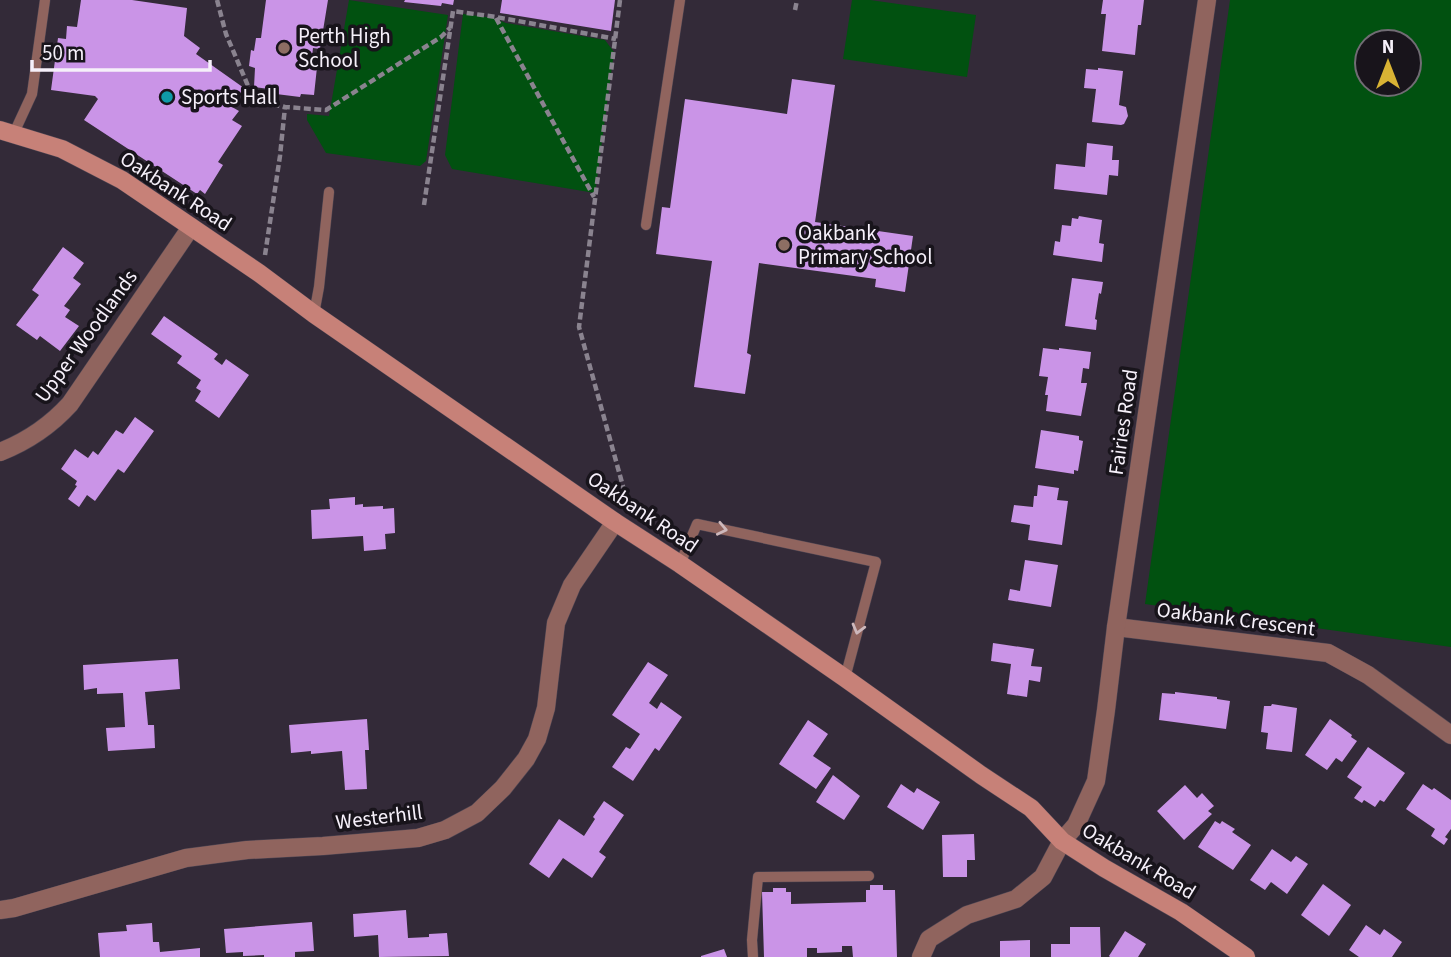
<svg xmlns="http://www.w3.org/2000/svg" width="1451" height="957" font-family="'Source Sans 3',sans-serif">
<rect width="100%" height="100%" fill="#332a38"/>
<!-- green -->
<g fill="#015110" fill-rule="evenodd">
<polygon points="349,0 448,15 426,161 420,166 326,153 307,120 307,114 329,116"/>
<polygon points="852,0 870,0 976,15 967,77 843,59"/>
<path d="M1230,0H1451V647L1145,604ZM1367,42H1409V84H1367Z"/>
<polygon points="463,14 493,18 506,23 605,40 614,52 595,193 452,169 445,155"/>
</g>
<!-- building -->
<g fill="#ca94e7">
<polygon points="81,0 132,0 187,8 184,36 200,48 196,54 244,88 232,107 239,111 232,120 242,126 218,162 223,165 205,194 200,190 197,194 84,120 98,99 95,96 51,90 58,38 66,39 67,26 77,27"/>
<polygon points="266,0 328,0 320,49 313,48 312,57 318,58 314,95 301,94 300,97 268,93 269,89 254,87 255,68 249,66 251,50 254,51 256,38 261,38"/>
<polygon points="405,0 454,0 453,5 442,3 441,6 404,2"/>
<polygon points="502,0 615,0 611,31 500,13"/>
<polygon points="1103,0 1144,0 1141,25 1138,25 1135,55 1102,51 1106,14 1101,14"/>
<polygon points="1098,68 1123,71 1119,105 1126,107 1128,116 1124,124 1121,125 1092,122 1096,89 1084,88 1086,69 1098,70"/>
<polygon points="792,79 835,85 815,222 913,236 905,292 875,287 876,279 759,263 747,353 751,355 745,394 694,387 712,261 656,254 662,207 670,208 685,99 787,114"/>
<polygon points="1087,143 1113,146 1112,160 1119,160 1118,176 1109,175 1107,195 1054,189 1056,164 1085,167"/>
<polygon points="1079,216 1102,220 1099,243 1104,244 1102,262 1053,255 1055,241 1060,242 1062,225 1071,226 1072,218 1078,219"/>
<polygon points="63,247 84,263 73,278 81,284 64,306 70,310 65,317 79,326 60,351 40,336 37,340 16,325 39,295 32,290"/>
<polygon points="1072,278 1103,282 1101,294 1099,293 1095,319 1097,320 1096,330 1065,326"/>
<polygon points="164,316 218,354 214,359 222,365 226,359 249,375 219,418 195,401 201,391 196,388 201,380 177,363 182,356 151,334"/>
<polygon points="1043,348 1059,350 1059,348 1091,352 1089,369 1083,368 1081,383 1087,383 1081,416 1046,411 1048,395 1045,395 1048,377 1039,376"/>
<polygon points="135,417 154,431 124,473 118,469 95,501 87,495 79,507 68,499 77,486 75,485 77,481 61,469 75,449 88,458 93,451 98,455 116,430 123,434"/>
<polygon points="1041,430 1079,436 1079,440 1083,441 1078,471 1074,470 1074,474 1035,468"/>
<polygon points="1038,485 1059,488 1057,500 1068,501 1062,545 1028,540 1030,525 1011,522 1014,505 1033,507 1034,496 1037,496"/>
<polygon points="355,497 355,505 363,504 363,507 383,506 383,509 394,508 395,533 385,534 386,549 364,551 363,536 312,539 311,510 330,509 329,499"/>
<polygon points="1025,560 1058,565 1051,607 1008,600 1010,589 1020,591"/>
<polygon points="993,643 1034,649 1031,666 1042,667 1040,682 1029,680 1027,697 1007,694 1011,664 991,661"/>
<polygon points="178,659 180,689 145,692 148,725 154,725 155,748 108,751 106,728 125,727 123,693 97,694 97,688 84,690 83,665"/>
<polygon points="648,662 668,675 649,703 657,709 661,702 682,717 659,751 655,748 633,781 612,767 626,747 630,749 640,734 612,715"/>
<polygon points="1175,692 1217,697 1217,699 1230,701 1226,729 1159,720 1162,693 1175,694"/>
<polygon points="1272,704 1297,708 1292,752 1266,749 1268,733 1261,732 1264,706 1271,706"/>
<polygon points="367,719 369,750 365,750 367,789 345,790 342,751 311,754 311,751 291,753 289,725"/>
<polygon points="1330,719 1352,735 1351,737 1357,741 1342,762 1336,758 1327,770 1305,755"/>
<polygon points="808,720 828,734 813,756 831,768 816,789 779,764"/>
<polygon points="1368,747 1405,773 1384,802 1380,800 1375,807 1364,800 1362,803 1354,798 1362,787 1347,777"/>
<polygon points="833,775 860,796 844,820 816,802"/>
<polygon points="901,784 914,793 917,788 940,802 923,830 887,807"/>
<polygon points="1423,784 1432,790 1434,788 1451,800 1451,829 1445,837 1448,839 1444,845 1431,836 1435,829 1406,809"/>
<polygon points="1185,785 1197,798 1202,793 1214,806 1208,811 1212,814 1184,840 1157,811"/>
<polygon points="604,801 624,815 599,852 606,857 592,878 563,858 549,878 529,864 559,819 584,836 595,819 593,817"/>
<polygon points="1215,821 1220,824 1222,821 1235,829 1232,832 1251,845 1233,870 1198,847"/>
<polygon points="974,834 975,860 967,860 967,877 943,877 942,835"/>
<polygon points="1272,849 1291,862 1296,856 1308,864 1287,894 1271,882 1265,890 1250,880"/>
<polygon points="1323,884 1351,905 1329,936 1301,915"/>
<polygon points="870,885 883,885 883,890 895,890 897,957 853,957 852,946 842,946 842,952 817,953 817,948 807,948 807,957 764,957 762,892 773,892 773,888 786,888 786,892 791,892 791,904 866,902 866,890 870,890"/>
<polygon points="406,910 408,938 429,937 429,934 447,933 449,956 379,957 378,935 354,937 353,914"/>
<polygon points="312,922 314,951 295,952 295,957 264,957 264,955 243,956 243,952 226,953 224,929"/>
<polygon points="152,923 153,942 159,942 160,952 200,948 200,957 100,957 98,933 127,931 126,925"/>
<polygon points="1366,925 1380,935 1384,929 1402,942 1392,957 1359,957 1349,950"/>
<polygon points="1070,927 1100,927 1101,957 1051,957 1051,944 1070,944"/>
<polygon points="1125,931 1146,944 1138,957 1110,957 1109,956"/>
<polygon points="1030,940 1030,957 1000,957 1000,941"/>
<polygon points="724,949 727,957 701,957 701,956"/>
</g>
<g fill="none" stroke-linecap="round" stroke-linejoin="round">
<!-- lane casing -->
<g stroke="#4e4653" stroke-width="11">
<g id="lane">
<polyline points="14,133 32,94 45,0"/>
<polyline points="646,225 680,0"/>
<polyline points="314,314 319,287 329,192"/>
<polyline points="680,564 697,524 876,562 845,678"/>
<polyline points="753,957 752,940 758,877 869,876"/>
</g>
</g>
<!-- street casing -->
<g stroke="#4e4653" stroke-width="19">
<g id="street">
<path d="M0,452C28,441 50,426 70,404L191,227"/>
<polyline points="1116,627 1328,653 1368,675 1451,735"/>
<polyline points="0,910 14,908 186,858 247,850 323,846 418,838 445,830 477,813 503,788 526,759 537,739 546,708 556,623 572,585 615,522"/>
<polyline points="921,957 929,939 967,915 1016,899 1043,877 1062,841 1076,825 1096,781 1106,710 1116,627 1207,0"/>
</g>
</g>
<!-- secondary casing -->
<g stroke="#4e4653" stroke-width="19">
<polyline id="secondary" points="0,130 62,149 122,180 259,273 314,314 615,522 680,564 845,678 981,775 1031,808 1062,841 1104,868 1181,912 1246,957"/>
</g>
<!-- path -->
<g stroke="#8a838f" stroke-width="4.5" stroke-dasharray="7 3.5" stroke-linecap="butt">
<polyline points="217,0 226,34 254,100 285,107 326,110 441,37 450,28"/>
<polyline points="620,0 579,327 624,490 621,501"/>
<polyline points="795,10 797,0"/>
<polyline points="496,18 594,197"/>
<polyline points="424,205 453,11 496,17 616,39"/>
<polyline points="265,255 280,156 285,107"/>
</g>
<!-- lane -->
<use href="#lane" stroke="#90645e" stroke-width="10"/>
<!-- street -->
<use href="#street" stroke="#90645e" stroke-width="18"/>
<!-- secondary -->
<use href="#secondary" stroke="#c78178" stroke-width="18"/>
</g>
<!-- one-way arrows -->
<defs><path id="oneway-chevron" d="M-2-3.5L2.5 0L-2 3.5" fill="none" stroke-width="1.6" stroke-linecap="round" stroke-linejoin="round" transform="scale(1.75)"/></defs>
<g stroke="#cdb8bc">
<use href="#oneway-chevron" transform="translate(722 529) rotate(12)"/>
<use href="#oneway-chevron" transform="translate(858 629) rotate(105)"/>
</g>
<!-- markers -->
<g fill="#8d6e63" stroke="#18141b" stroke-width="2.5">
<circle cx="284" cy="48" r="7"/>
<circle cx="784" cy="245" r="7"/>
</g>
<circle fill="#0f9aa8" stroke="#18141b" stroke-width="2.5" cx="167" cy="97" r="7"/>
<g text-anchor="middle" stroke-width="7" stroke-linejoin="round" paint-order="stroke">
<!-- poi labels -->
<g font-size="21" fill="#f6f0fa" stroke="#18141b" text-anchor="start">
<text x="298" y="43">Perth High<tspan x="298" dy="24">School</tspan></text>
<text x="181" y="104">Sports Hall</text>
<text x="798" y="240">Oakbank<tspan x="798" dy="24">Primary School</tspan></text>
</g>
<!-- street labels -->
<g font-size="21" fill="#f6f0fa" stroke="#18141b">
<text transform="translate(176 191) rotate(33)" y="7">Oakbank Road</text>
<text transform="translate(86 336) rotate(-54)" y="7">Upper Woodlands</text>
<text transform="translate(1123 422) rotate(-82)" y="7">Fairies Road</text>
<text transform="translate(643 512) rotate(34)" y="7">Oakbank Road</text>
<text transform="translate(1236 619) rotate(7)" y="7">Oakbank Crescent</text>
<text transform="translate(379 817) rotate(-7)" y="7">Westerhill</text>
<text transform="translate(1139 861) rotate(31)" y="7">Oakbank Road</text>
</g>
</g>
<!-- north arrow -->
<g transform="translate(1388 63)"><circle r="33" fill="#18141b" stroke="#716c74" stroke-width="2"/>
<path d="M0-5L12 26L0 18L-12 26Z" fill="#d9b334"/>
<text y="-10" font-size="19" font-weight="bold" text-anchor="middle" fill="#f6f0fa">N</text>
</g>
<!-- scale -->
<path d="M32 60v10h178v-10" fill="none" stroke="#f6f0fa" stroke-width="3.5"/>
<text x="42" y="60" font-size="21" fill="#f6f0fa" stroke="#18141b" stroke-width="5" paint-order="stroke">50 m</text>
</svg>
